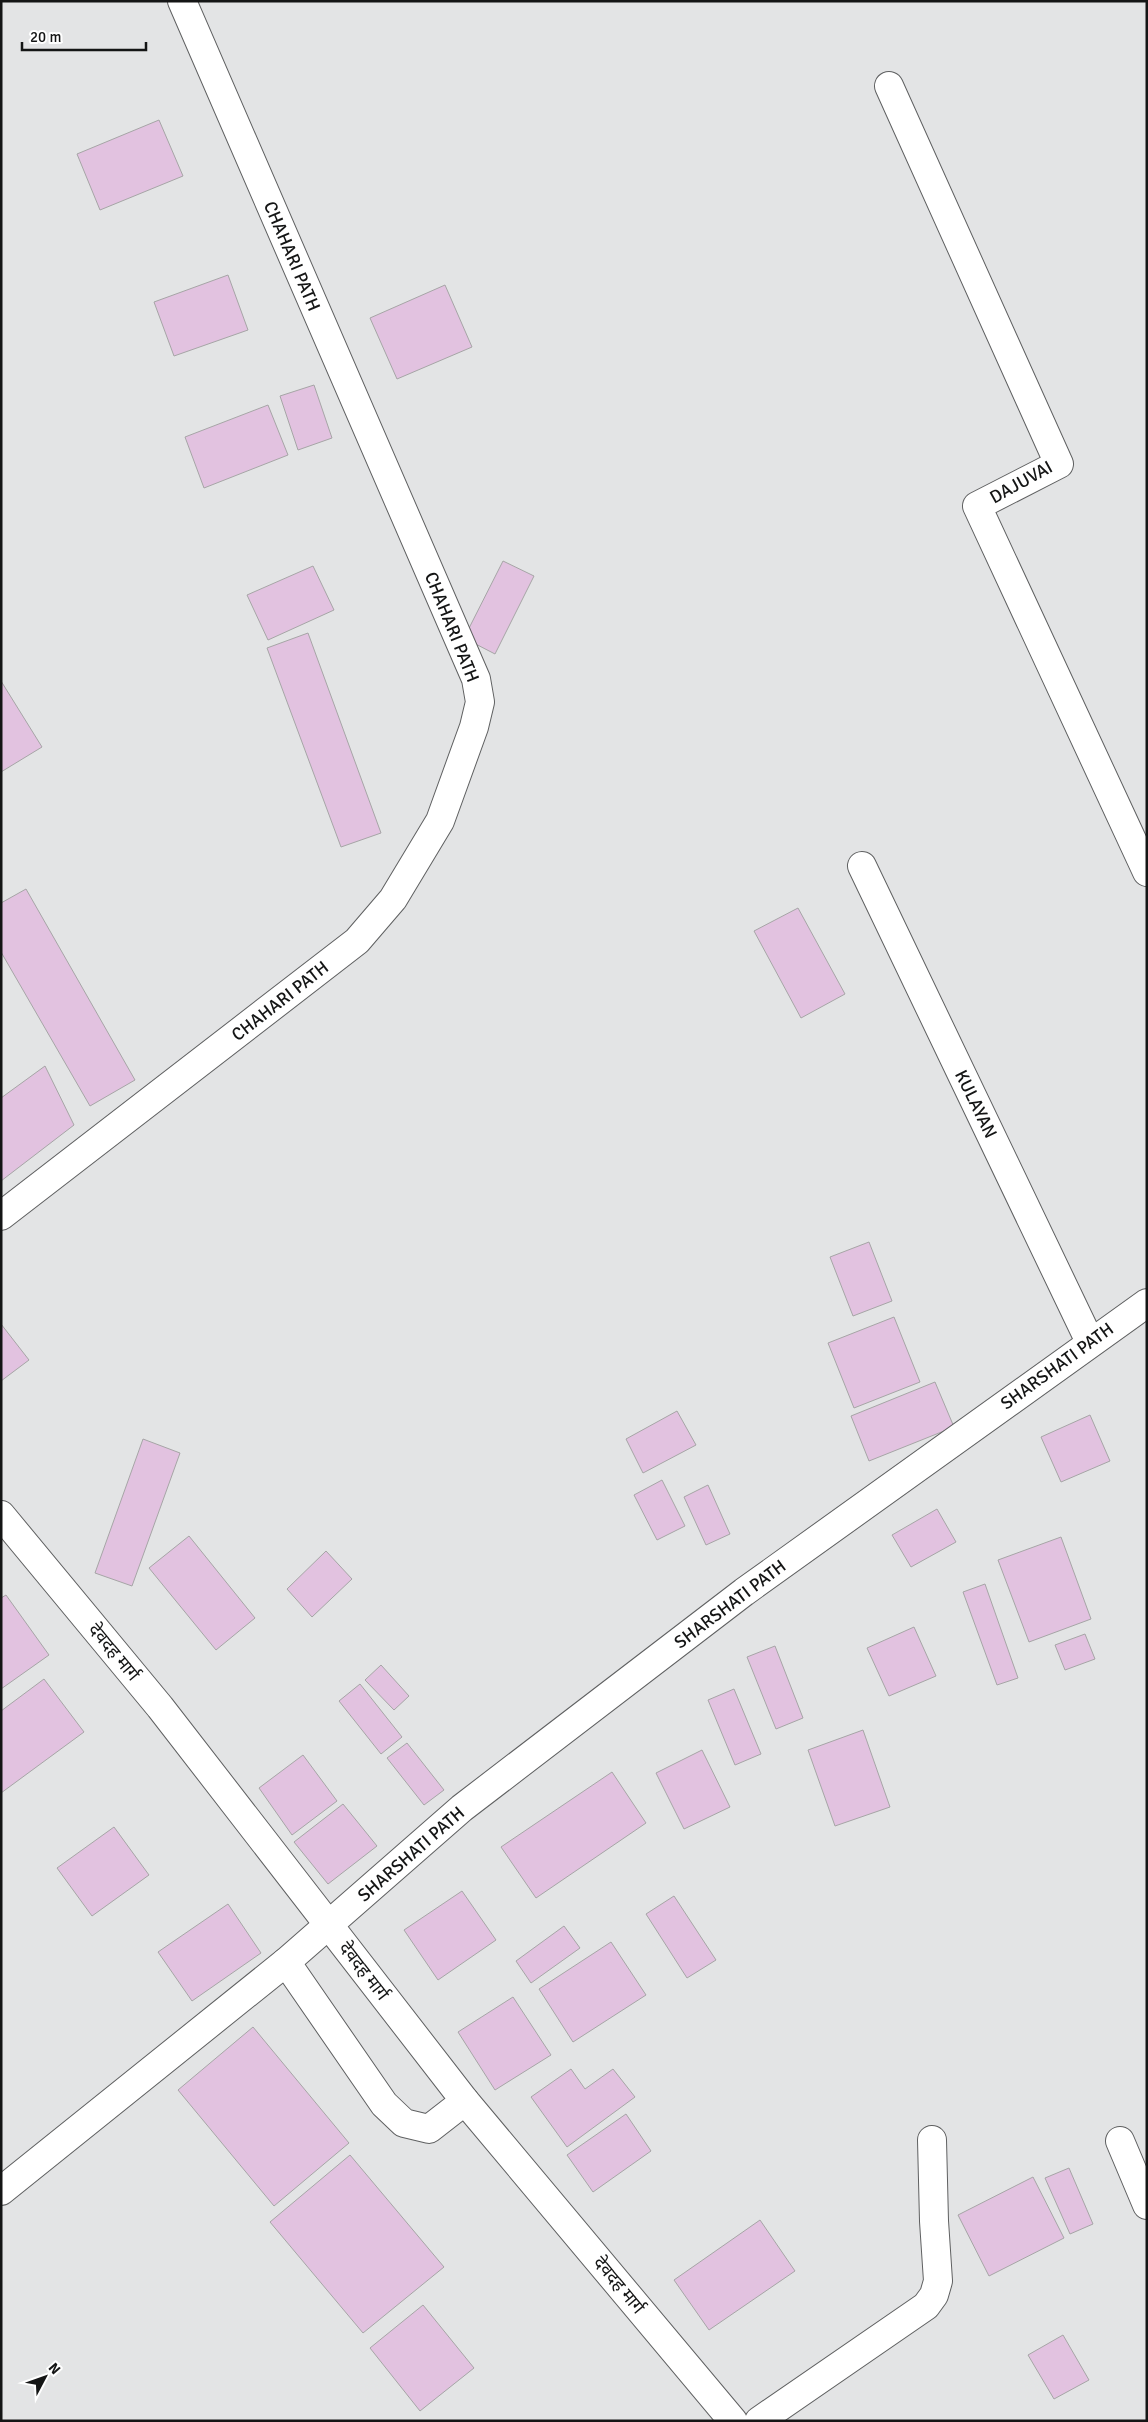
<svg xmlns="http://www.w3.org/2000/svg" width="1148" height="2422" font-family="Signika,'Noto Sans Devanagari',sans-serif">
<rect width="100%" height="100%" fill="#e3e4e5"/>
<!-- building -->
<g fill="#e2c2e0" stroke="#a6a5a6">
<polygon points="159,120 183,176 100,210 77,154"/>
<polygon points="228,275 248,330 174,356 154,302"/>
<polygon points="445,285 472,347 397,379 370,318"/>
<polygon points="314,385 332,438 298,450 280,396"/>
<polygon points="268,405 288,455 204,488 185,437"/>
<polygon points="503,561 534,576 495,654 464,638"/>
<polygon points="313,566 334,610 268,640 247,595"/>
<polygon points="308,633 381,833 341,847 267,648"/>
<polygon points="1,681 42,747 1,772"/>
<polygon points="26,889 135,1080 90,1106 1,952 1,903"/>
<polygon points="798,908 845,994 801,1018 754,931"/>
<polygon points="45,1066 74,1125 1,1181 1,1098"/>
<polygon points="869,1242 892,1301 853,1316 830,1257"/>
<polygon points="894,1317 920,1382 854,1408 828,1343"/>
<polygon points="1,1324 29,1360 1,1381"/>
<polygon points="935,1382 954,1427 869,1461 851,1416"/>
<polygon points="677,1411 696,1445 643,1473 626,1439"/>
<polygon points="1090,1415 1110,1461 1061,1482 1041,1437"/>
<polygon points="143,1439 180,1453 132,1586 95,1573"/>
<polygon points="662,1480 685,1526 657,1540 634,1495"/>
<polygon points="708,1485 730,1534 706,1545 684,1497"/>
<polygon points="937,1509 956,1542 911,1567 892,1535"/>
<polygon points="189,1536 255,1618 216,1650 149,1568"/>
<polygon points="1061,1537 1091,1619 1029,1642 998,1560"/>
<polygon points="326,1551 352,1579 312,1617 287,1589"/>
<polygon points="985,1584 1018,1678 997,1685 963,1592"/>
<polygon points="6,1595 49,1655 1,1689 1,1598"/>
<polygon points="914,1627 936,1676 889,1696 867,1648"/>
<polygon points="1085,1634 1095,1659 1065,1670 1055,1645"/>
<polygon points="775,1646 803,1718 776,1729 747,1657"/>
<polygon points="381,1665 409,1696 394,1710 365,1680"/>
<polygon points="44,1679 84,1732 1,1793 1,1711"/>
<polygon points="360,1684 402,1737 381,1754 339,1701"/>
<polygon points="734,1689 761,1754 735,1765 708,1700"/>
<polygon points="863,1730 890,1807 835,1826 808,1750"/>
<polygon points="407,1743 444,1790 424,1805 387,1758"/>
<polygon points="702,1750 730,1807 684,1829 656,1773"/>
<polygon points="303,1755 337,1801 292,1835 259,1788"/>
<polygon points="612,1772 646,1823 536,1898 501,1847"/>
<polygon points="343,1804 377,1846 328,1884 294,1842"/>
<polygon points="114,1827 149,1875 92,1916 57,1868"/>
<polygon points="462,1891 496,1940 438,1980 404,1930"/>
<polygon points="674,1896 716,1960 687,1978 646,1914"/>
<polygon points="228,1904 261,1953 192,2001 158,1952"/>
<polygon points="564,1926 580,1948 531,1983 516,1961"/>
<polygon points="611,1942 646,1995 573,2042 539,1989"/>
<polygon points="513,1997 551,2055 495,2090 458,2032"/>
<polygon points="253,2027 349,2143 274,2206 178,2090"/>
<polygon points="571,2069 585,2089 613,2069 635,2097 567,2147 531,2097"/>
<polygon points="626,2114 651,2151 593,2192 567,2155"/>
<polygon points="350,2155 444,2267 363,2333 270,2222"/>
<polygon points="1069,2168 1093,2224 1070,2234 1045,2178"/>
<polygon points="1033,2177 1064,2238 989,2276 958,2215"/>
<polygon points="760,2220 795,2271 709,2330 674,2280"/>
<polygon points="423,2305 474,2368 420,2411 370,2348"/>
<polygon points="1063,2335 1089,2380 1054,2399 1028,2355"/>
</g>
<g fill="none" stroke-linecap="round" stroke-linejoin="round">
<!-- minor casing -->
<g stroke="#5f6061" stroke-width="30">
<g id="minor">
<polyline points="889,86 1059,464 977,506 1147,872"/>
<polyline points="862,866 1090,1342"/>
<polyline points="1,1216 357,941 393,899 440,821 474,727 480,702 476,679 182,1"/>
<polyline points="286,1962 384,2104 404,2123 429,2129 465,2101"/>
<polyline points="1120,2141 1147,2205"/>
<polyline points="1,2191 286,1962 462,1808 744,1592 1147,1303"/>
<polyline points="759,2421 926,2306 934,2295 938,2281 934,2221 932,2140"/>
</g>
</g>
<!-- major casing -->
<g stroke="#5f6061" stroke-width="30">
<polyline id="major" points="1,1515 160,1707 465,2101 733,2421"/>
</g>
<!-- minor -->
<use href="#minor" stroke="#fff" stroke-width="28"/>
<!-- major -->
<use href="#major" stroke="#fff" stroke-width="28"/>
</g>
<g text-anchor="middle" stroke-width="4.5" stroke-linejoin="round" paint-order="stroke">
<!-- street labels -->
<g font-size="18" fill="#141515" stroke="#fff">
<text transform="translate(292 256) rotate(67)" y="6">CHAHARI PATH</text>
<text transform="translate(1021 482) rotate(-29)" y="6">DAJUVAI</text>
<text transform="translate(452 627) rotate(68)" y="6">CHAHARI PATH</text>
<text transform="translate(280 1001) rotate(-38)" y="6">CHAHARI PATH</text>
<text transform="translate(976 1104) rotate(64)" y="6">KULAYAN</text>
<text transform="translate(1057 1366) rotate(-36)" y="6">SHARSHATI PATH</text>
<text transform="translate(730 1604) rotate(-37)" y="6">SHARSHATI PATH</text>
<text transform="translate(114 1652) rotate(50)" y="6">देवदह मार्ग</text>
<text transform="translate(411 1854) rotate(-41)" y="6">SHARSHATI PATH</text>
<text transform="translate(364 1971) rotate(52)" y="6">देवदह मार्ग</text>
<text transform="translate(619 2285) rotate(50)" y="6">देवदह मार्ग</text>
</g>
</g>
<!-- border -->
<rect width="1148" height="2422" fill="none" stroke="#141515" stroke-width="5"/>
<!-- north arrow -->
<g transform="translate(45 2377) rotate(49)" stroke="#ffffff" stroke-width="4" paint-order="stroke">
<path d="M0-4L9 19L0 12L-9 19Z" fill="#141515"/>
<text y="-8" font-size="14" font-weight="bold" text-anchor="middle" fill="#141515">N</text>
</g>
<!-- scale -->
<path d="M22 42v8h124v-8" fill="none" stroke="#141515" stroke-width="2.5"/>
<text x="30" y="42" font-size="15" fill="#141515" stroke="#ffffff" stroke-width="4" paint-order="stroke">20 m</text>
</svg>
